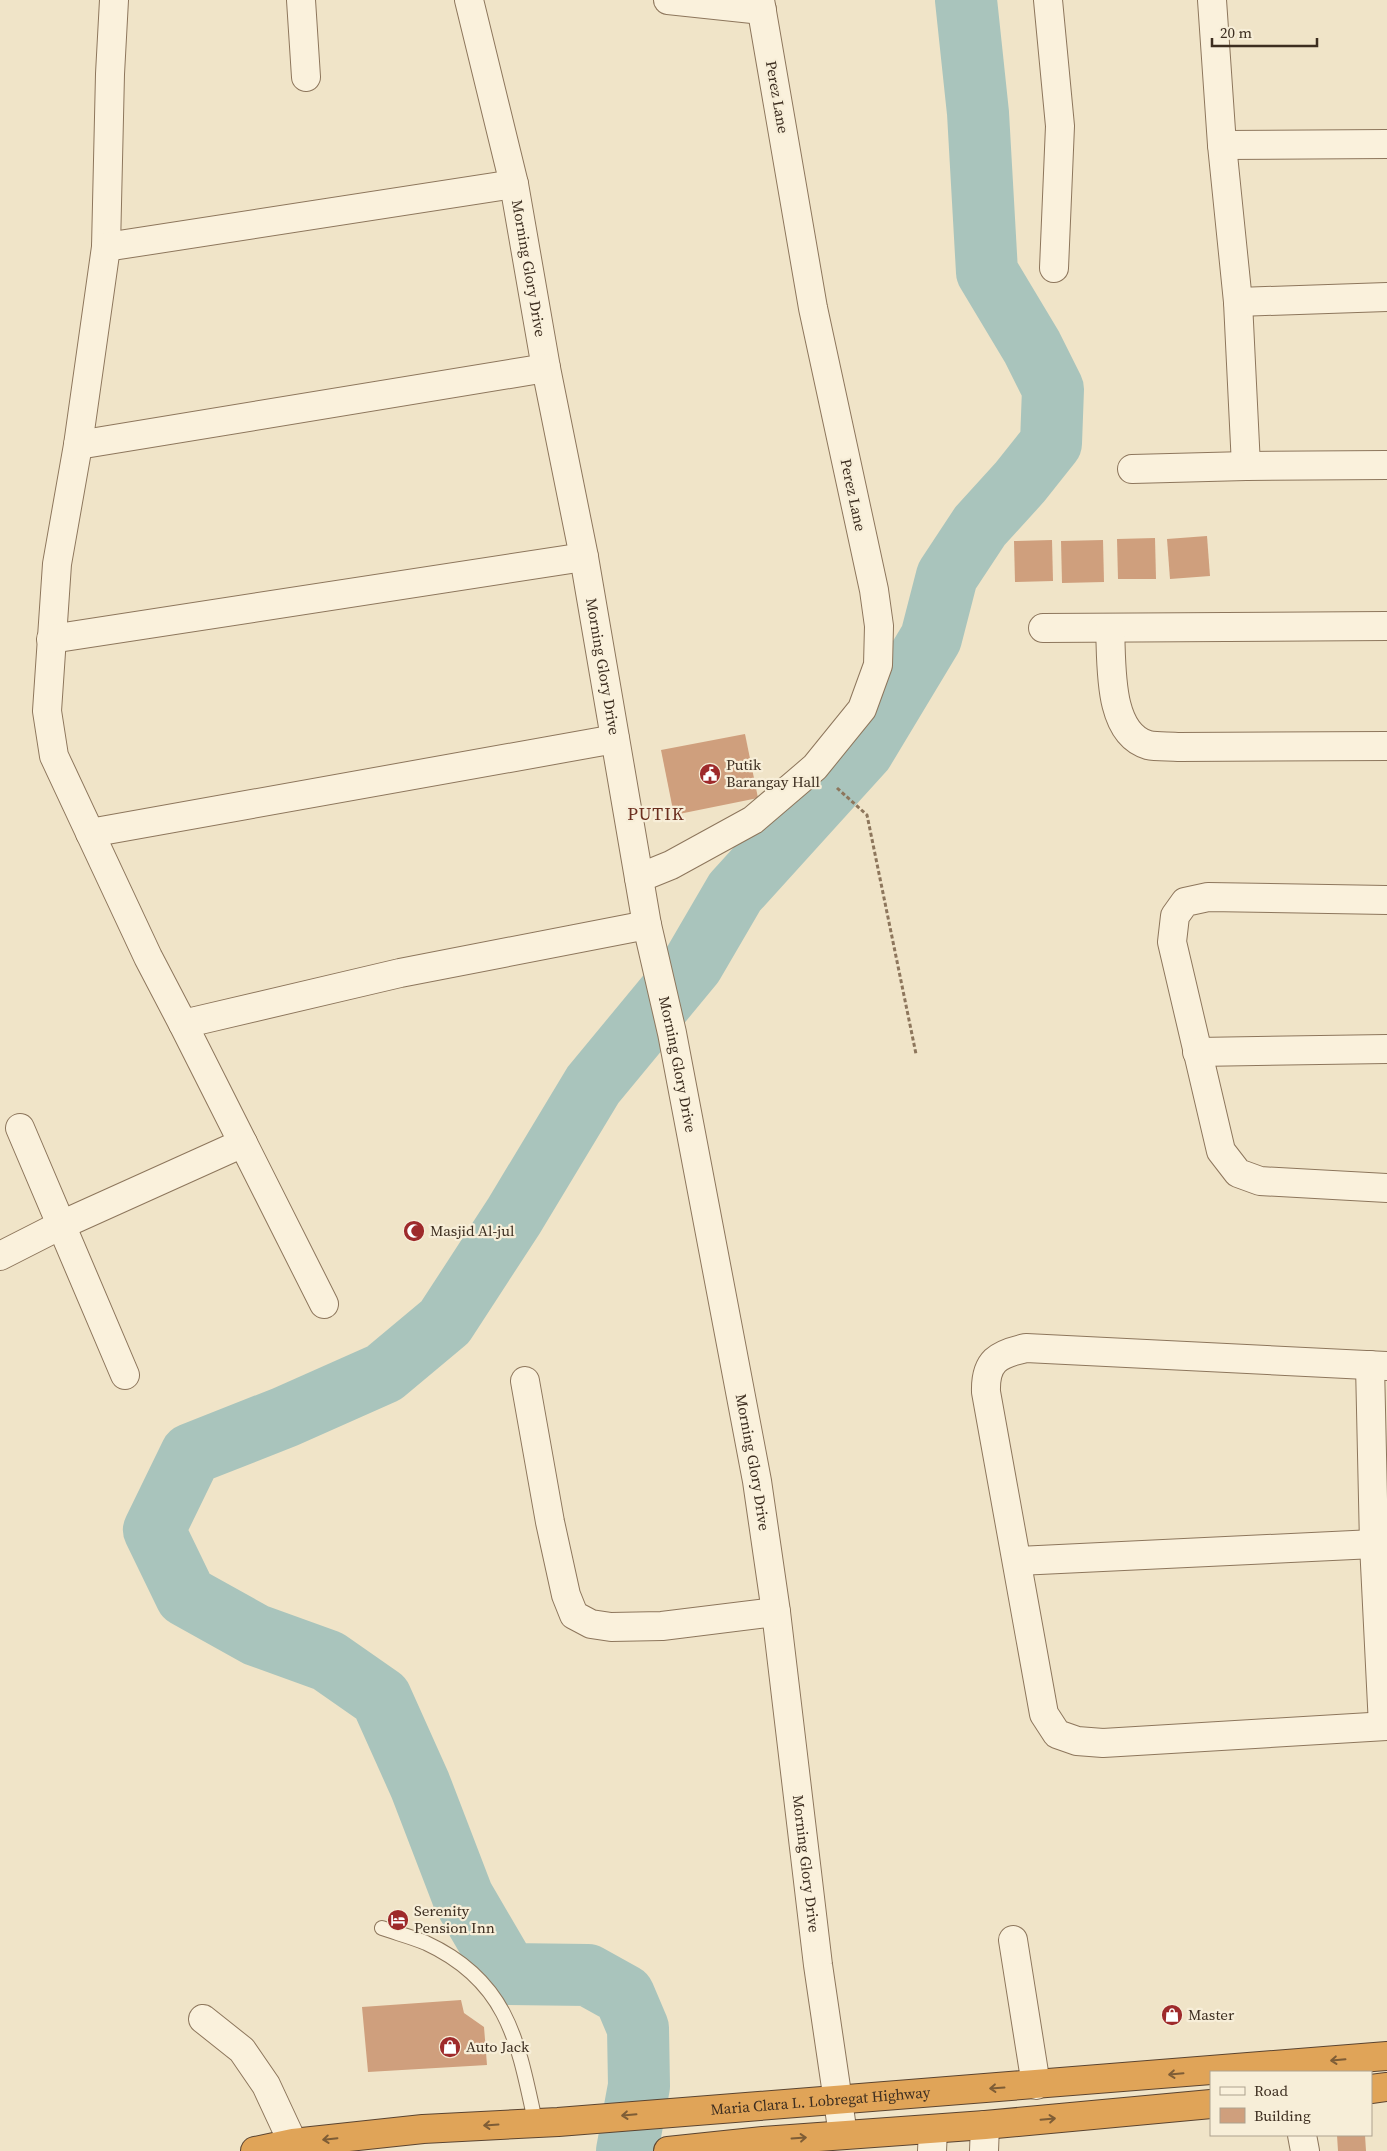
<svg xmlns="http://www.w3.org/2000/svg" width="1387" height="2151" font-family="'Source Serif 4',serif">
<rect width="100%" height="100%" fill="#f0e4c8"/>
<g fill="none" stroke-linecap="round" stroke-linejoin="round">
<!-- river -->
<polyline stroke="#a9c4bc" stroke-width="62" points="627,2151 639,2086 638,2028 624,1995 588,1975 508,1974 463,1897 420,1785 381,1698 328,1661 256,1635 186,1596 154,1530 191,1454 285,1417 384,1373 445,1322 514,1216 593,1085 693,964 735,892 863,751 931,638 947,576 980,526 1020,482 1051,443 1053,389 1032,347 987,272 978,113 966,0"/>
</g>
<!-- building -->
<g fill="#cf9f7d">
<polygon points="1207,536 1210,576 1170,579 1167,539"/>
<polygon points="1155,538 1156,579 1118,579 1117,539"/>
<polygon points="1052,540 1053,581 1015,582 1014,541"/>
<polygon points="1103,540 1104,582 1062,583 1061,541"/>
<polygon points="745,734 758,798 674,815 661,750"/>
<polygon points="461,2000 464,2013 484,2027 487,2065 368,2072 362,2007"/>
<polygon points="1337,2135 1365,2135 1366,2151 1338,2151"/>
</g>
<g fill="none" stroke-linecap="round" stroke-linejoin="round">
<!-- lane casing -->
<g stroke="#8d765c" stroke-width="16">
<path id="lane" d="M382,1928C396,1933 412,1937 426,1943C508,1981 518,2042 535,2121"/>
</g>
<!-- street casing -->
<g stroke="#8d765c" stroke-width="30">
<g id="street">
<polyline points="114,0 110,74 106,247 78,445 57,564 47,711 54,756 148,957 183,1024 400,973 647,925"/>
<polyline points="301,0 306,77"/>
<path id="s1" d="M469,0L514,184L546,368L584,557L647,925L672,1033L757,1481L776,1612L818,1965L843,2135"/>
<polyline points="668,0 762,10"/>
<polyline points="1048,0 1060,126 1054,268"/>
<polyline points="1212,0 1222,145 1238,302 1246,466"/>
<polyline points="1222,145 1387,144"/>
<polyline points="106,247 514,184"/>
<polyline points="1238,302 1387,297"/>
<polyline points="78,445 546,368"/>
<polyline points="1132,469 1246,466 1387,465"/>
<polyline points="1043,628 1387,626"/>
<path d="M1110,628C1112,663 1107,733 1148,745C1157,747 1170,746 1179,747L1387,746"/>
<polyline points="51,639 584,557"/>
<polyline points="90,833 615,739"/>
<polyline points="639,878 671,865 753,820 815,767 862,709 878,665 879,626 874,590 813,308 760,0"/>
<polyline points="1387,900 1208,897 1185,902 1175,916 1172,942 1221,1151 1238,1173 1260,1181 1387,1188"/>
<polyline points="183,1024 324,1304"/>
<polyline points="1197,1052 1387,1049"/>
<polyline points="20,1128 125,1375"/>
<polyline points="0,1256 59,1226 243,1143"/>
<polyline points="1370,1365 1374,1544 1383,1726"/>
<path d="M1387,1366L1026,1348C998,1354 985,1361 986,1392L1044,1714L1057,1734L1077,1741L1103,1743L1387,1726"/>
<polyline points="525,1381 550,1522 566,1595 574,1615 591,1624 611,1627 662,1626 776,1612"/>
<polyline points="1018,1561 1374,1544"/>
<polyline points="1013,1940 1036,2085"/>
<polyline points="203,2019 242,2050 266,2085 293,2143"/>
<polyline points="1302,2135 1305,2151"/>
<polyline points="932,2151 933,2130"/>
<polyline points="984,2151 985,2125"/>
</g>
</g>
<!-- highway casing -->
<g stroke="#5b4430" stroke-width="30">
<g id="highway">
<polyline points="1371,2089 1387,2087"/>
<path id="s2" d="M255,2151L293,2143L423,2129L558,2122L1387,2056"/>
<polyline points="668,2151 763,2141 985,2125 1211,2104"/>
</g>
</g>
<!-- path -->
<polyline stroke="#8d765c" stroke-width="3" stroke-dasharray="4 2.5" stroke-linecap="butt" points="837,788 867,815 916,1054"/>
<!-- lane -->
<use href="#lane" stroke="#faf1dc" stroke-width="14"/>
<!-- street -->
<use href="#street" stroke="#faf1dc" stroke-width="28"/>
<!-- highway -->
<use href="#highway" stroke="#e0a458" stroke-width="28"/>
</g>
<!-- one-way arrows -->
<defs><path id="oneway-shaft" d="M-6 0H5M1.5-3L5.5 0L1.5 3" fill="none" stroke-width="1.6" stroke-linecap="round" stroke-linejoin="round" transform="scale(1.25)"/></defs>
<g stroke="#7e5d36">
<use href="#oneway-shaft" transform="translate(1338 2060) rotate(175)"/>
<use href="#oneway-shaft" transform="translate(1176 2074) rotate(175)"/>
<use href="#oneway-shaft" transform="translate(997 2088) rotate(176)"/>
<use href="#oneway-shaft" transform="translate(629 2115) rotate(175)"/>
<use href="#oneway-shaft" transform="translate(1048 2119) rotate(-5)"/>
<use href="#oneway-shaft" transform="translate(491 2125) rotate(176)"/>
<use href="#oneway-shaft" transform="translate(799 2138) rotate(-4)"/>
<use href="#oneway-shaft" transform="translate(330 2139) rotate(174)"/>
</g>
<!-- icons -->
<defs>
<g id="civic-disc" transform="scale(1.125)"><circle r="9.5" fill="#9e2a2b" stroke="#f7eed8"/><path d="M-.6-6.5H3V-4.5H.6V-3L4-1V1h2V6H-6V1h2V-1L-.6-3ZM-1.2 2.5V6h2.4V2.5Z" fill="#fff"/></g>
<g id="mosque-disc" transform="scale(1.125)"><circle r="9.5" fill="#9e2a2b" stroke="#f7eed8"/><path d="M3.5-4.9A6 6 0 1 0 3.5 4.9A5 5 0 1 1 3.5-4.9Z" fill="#fff"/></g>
<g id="hotel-disc" transform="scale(1.125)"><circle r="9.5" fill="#9e2a2b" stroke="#f7eed8"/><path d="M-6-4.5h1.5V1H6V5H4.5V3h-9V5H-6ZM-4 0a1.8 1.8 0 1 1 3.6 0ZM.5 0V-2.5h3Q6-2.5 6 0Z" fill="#fff"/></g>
<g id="shop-disc" transform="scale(1.125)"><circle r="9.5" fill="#9e2a2b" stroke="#f7eed8"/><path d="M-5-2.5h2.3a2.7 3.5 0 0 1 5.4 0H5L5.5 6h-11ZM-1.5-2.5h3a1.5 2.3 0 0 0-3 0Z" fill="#fff"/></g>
</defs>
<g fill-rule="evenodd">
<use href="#civic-disc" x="710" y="774"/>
<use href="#mosque-disc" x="414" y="1231"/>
<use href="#hotel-disc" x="398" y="1920"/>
<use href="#shop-disc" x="1172" y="2015"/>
<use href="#shop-disc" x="450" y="2047"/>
</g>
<g text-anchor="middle" stroke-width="4.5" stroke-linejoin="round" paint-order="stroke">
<!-- street labels -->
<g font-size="15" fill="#3d2e20" stroke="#f7eed8">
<text transform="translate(777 97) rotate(80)" y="5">Perez Lane</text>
<text dy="5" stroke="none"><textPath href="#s1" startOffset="275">Morning Glory Drive</textPath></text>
<text transform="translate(853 495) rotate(78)" y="5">Perez Lane</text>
<text dy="5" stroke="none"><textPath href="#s1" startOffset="680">Morning Glory Drive</textPath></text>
<text dy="5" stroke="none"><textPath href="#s1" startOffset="1085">Morning Glory Drive</textPath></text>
<text dy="5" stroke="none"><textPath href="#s1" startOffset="1490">Morning Glory Drive</textPath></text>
<text dy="5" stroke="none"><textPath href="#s1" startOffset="1895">Morning Glory Drive</textPath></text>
<text dy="5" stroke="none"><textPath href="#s2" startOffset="568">Maria Clara L. Lobregat Highway</textPath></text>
</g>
<!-- poi labels -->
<g font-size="15" fill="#3d2e20" stroke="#f7eed8" text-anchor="start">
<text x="726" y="770">Putik<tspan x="726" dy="17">Barangay Hall</tspan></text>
<text x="430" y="1236">Masjid Al-jul</text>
<text x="414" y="1916">Serenity<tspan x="414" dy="17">Pension Inn</tspan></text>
<text x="1188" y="2020">Master</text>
<text x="466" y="2052">Auto Jack</text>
</g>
<!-- quarter labels -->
<g font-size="18" letter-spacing="1" fill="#6b2e1e" stroke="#f7eed8">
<text x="656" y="820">PUTIK</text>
</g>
</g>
<!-- legend -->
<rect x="1210" y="2071" width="162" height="65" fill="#f7eed8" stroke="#ada18e"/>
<rect x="1220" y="2087" width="25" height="8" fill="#faf1dc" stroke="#ada18e"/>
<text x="1254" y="2096" font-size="15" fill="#3d2e20">Road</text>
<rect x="1220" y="2108" width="25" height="15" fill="#cf9f7d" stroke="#ada18e"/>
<text x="1254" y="2121" font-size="15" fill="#3d2e20">Building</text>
<!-- scale -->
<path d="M1212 38v8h105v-8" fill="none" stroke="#3d2e20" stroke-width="2.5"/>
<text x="1220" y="38" font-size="15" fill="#3d2e20" stroke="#f7eed8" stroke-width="4" paint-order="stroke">20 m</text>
</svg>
